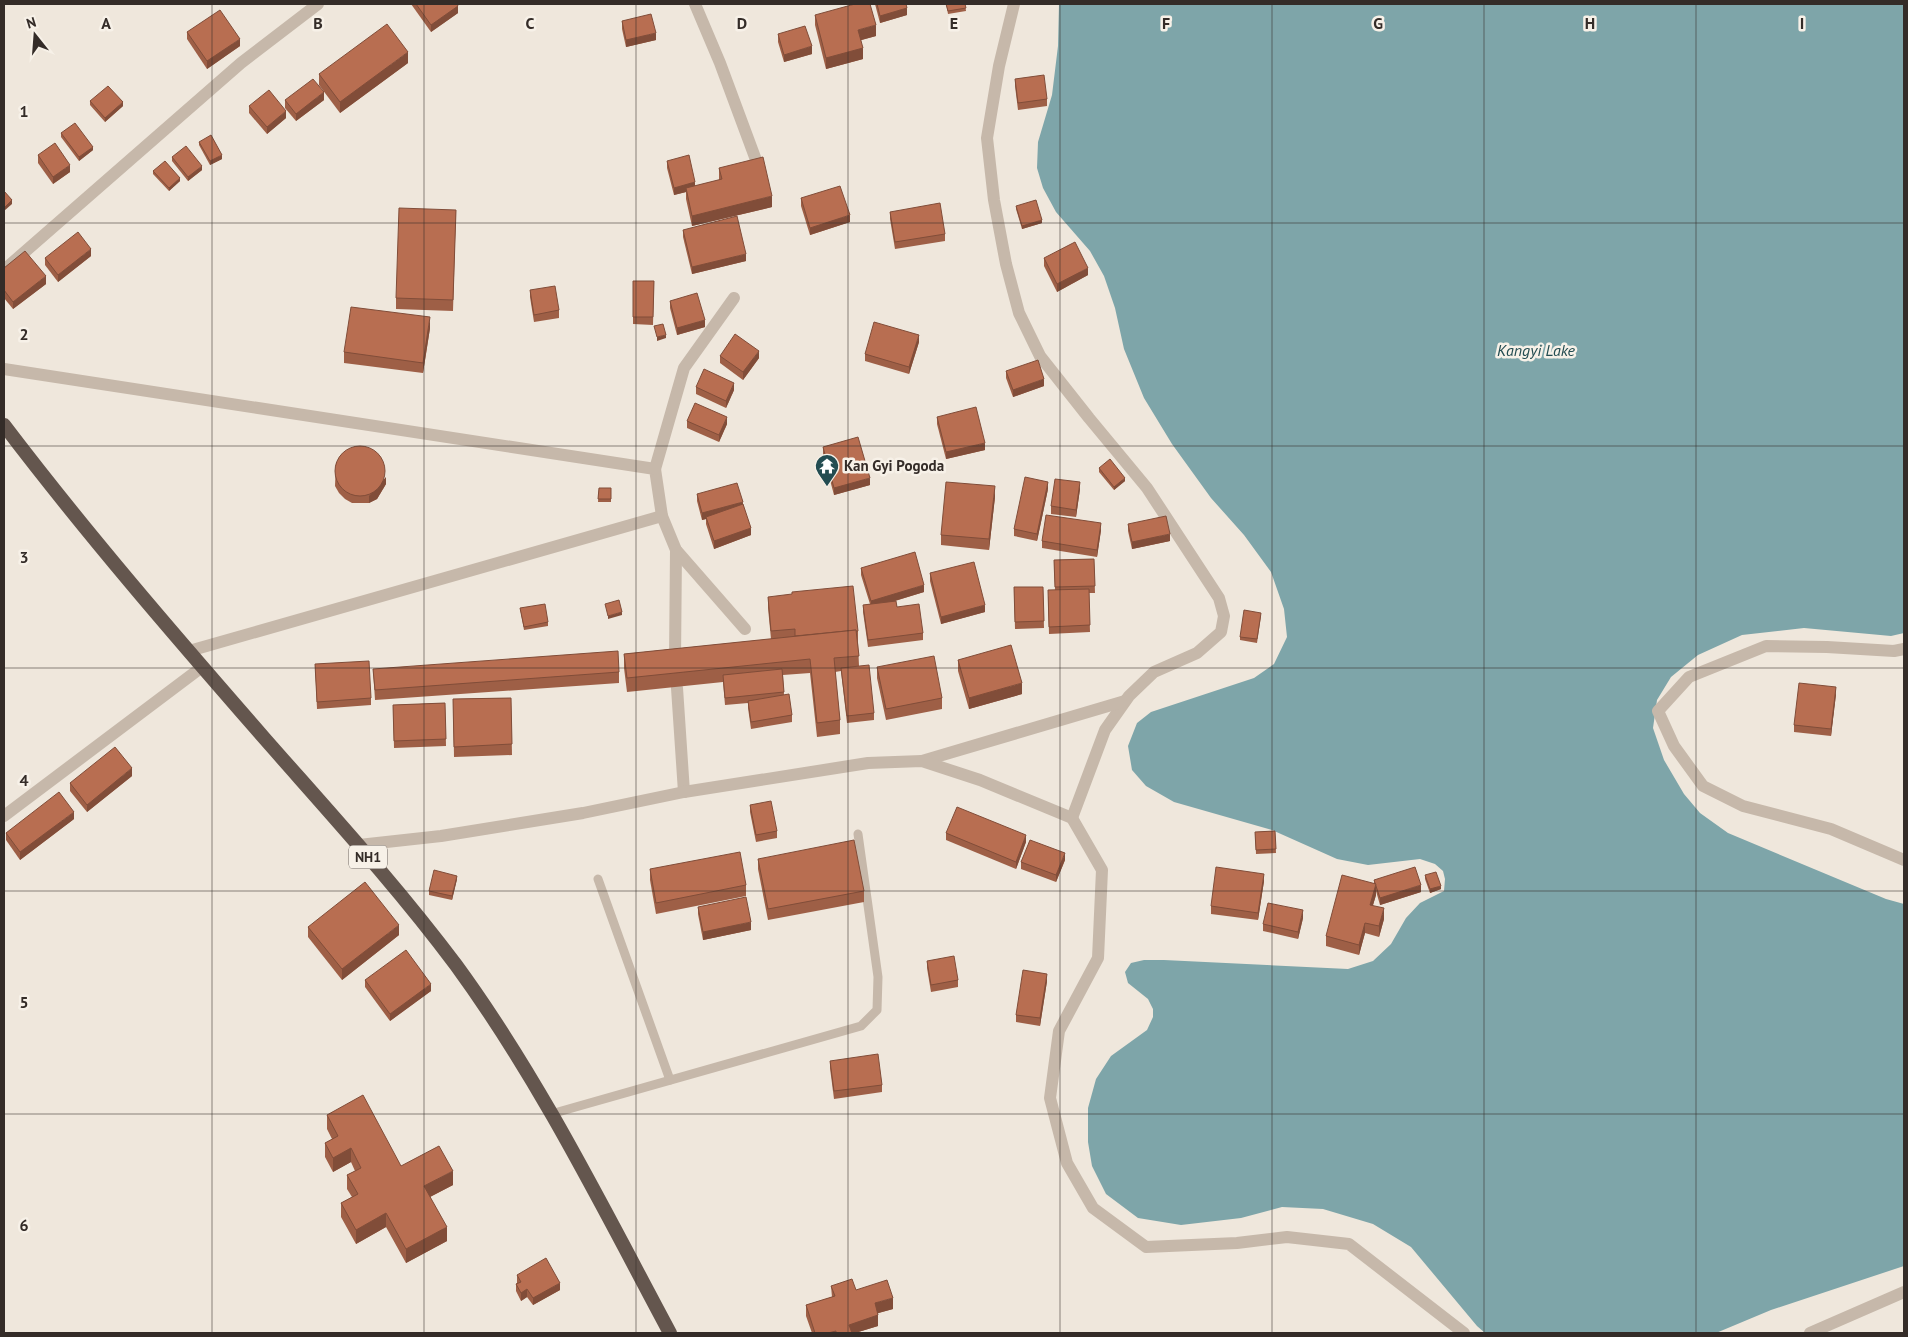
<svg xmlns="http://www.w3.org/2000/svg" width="1908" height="1337" font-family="'PT Sans',sans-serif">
<rect width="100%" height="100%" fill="#efe7dc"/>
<!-- water -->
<polygon fill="#7ea5a9" points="1059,4 1904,4 1904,633 1891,636 1804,628 1742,635 1698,655 1671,677 1657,700 1653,728 1664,760 1684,794 1700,813 1728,833 1886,899 1904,904 1904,1266 1771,1310 1716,1333 1485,1333 1477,1326 1411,1247 1373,1224 1323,1209 1282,1207 1241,1218 1181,1225 1138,1218 1106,1194 1092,1166 1088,1142 1088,1108 1096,1079 1111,1056 1147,1030 1153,1017 1153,1009 1148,999 1128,983 1125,972 1131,963 1144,960 1164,960 1348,969 1373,961 1391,944 1406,918 1420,903 1444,891 1445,879 1443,871 1435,864 1420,859 1368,865 1337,859 1272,830 1174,802 1146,786 1132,770 1128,746 1137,723 1151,712 1254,678 1274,664 1287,637 1284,609 1271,572 1244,535 1211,498 1172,444 1144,398 1124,349 1115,308 1104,276 1090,251 1056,212 1043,188 1037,168 1038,142 1052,95 1058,46"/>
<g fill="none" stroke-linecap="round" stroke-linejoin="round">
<!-- service -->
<g stroke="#c6b8aa" stroke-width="9">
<polyline points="598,879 670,1080"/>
<polyline points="551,1114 861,1026 877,1010 878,977 858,834"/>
</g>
<!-- minor -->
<g stroke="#c6b8aa" stroke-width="12">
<polyline points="695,4 720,63 756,160"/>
<polyline points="1014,4 999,66 987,138 994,200 1006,264 1019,313 1040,356 1089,418 1147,488 1219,598 1224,616 1221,632 1197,653 1154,672 1129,696 1105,730 1072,818"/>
<polyline points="4,270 241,63 318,4"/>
<polyline points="4,369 655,469 662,516 676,550 745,629"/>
<polyline points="655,469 684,368 734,298"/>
<polyline points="1904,649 1894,651 1827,647 1766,646 1689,677 1658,711 1674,746 1703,786 1743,806 1831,829 1904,860"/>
<polyline points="189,651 662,516"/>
<polyline points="675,661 676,550"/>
<polyline points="677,688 684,792"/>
<polyline points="922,761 1125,701"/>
<polyline points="4,816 202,667"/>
<polyline points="359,845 441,836 583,813 684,792 868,763 922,761 980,780 1072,818 1102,870 1098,958 1059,1031 1050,1098 1067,1163 1093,1208 1146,1247 1237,1243 1287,1237 1349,1244 1464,1333"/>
<polyline points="1810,1333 1904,1292"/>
</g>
<!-- trunk -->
<path stroke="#64564e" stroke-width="14" d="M4,425C86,533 176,637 265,739C330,813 397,886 456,965C540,1080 603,1208 670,1333"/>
</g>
<!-- wall -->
<g fill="#9e5f46">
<polygon points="411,4 457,4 458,13 431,32"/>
<polygon points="875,4 906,4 907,15 880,23"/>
<polygon points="946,4 965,4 966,11 948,14"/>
<polygon points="815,15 876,36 861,40 863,59 826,69 815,25"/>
<polygon points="622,21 656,40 626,47 622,29"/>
<polygon points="187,32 240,46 207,69 187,39"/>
<polygon points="778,34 812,54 784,62 778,42"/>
<polygon points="408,63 340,113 319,85 319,74"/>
<polygon points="1015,79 1047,99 1047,106 1018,110 1015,86"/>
<polygon points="285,100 324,100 296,121 285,108"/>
<polygon points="90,101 123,106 105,122 90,105"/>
<polygon points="249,106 286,118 267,134 249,113"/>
<polygon points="61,133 93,150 79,161 61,137"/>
<polygon points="199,142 222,159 210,165 199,145"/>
<polygon points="38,155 70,172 53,184 38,163"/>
<polygon points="172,157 202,170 188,181 172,161"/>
<polygon points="667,161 695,186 719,180 719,168 772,207 692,226 686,199 686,192 674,195 667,168"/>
<polygon points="153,171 180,181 169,191 153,174"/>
<polygon points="801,198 850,222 810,235 801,206"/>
<polygon points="1016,206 1042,223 1022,229 1016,209"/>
<polygon points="456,210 453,311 396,309 396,298"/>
<polygon points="890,212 945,234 945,241 895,249 890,219"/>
<polygon points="683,230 746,261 692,274 683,237"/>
<polygon points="91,256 58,282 45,265 45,258"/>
<polygon points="1044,258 1088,275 1057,292 1044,266"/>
<polygon points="4,268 46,284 13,309 4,298"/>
<polygon points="633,281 654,281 653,325 633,324"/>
<polygon points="530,290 559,310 559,318 534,322 530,297"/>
<polygon points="670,301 705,327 677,335 670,308"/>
<polygon points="430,328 423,373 344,363 344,352"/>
<polygon points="919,342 909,374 865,361 865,354"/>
<polygon points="720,356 759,358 743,380 720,363"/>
<polygon points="1006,371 1044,386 1013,397 1006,378"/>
<polygon points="696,387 734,390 726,408 696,394"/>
<polygon points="937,417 985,450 946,459 937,424"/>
<polygon points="687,421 727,424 719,442 687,428"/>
<polygon points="823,447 870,485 834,495 823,454"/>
<polygon points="336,462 386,484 377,499 369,503 352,503 345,499 339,493 335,486"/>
<polygon points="1099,468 1125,481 1114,490 1099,472"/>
<polygon points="599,488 611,488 611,502 598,502"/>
<polygon points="1048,489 1037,541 1014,536 1014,529"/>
<polygon points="1080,489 1076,517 1051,514 1051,506"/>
<polygon points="697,494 743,504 751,535 714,549 706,524 706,519 702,520 697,501"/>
<polygon points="995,497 989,550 941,545 941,535"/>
<polygon points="1128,524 1170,541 1132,549 1128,531"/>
<polygon points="1101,530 1097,557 1042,548 1042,541"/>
<polygon points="1094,559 1095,593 1089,593 1090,632 1049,634 1048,597 1055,590 1054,560"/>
<polygon points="861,568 924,592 895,601 897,607 923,633 923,640 868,647 863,612 863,605 870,604 861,575"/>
<polygon points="930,573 985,612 941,624 930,581"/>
<polygon points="1014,587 1043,587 1044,628 1015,629"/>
<polygon points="768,597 858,631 858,642 859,666 874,713 874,720 847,723 841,671 835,672 840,720 840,734 817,737 810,673 783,675 784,695 792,715 792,722 751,729 748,708 748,703 725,705 723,682 627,692 624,668 624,654 771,639 768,608"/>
<polygon points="520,608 548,622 548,626 524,630"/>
<polygon points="1261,616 1257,643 1240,640 1240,637"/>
<polygon points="958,660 1022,694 969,709 958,671"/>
<polygon points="315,664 371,698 371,705 317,709"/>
<polygon points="877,667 942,698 942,709 886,720 877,678"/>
<polygon points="373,669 619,672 619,683 375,700"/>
<polygon points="1836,694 1831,736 1794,732 1794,725"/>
<polygon points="511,698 512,755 454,757 453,699"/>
<polygon points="445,703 446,746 394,748 393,705"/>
<polygon points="132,776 87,812 70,791 70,783"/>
<polygon points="750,805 777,831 777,838 756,842 750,812"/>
<polygon points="74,819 20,860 6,840 6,833"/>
<polygon points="1275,831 1276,853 1256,854 1255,832"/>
<polygon points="946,833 1026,842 1016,869 946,840"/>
<polygon points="758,859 864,891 864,902 768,920 758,869"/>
<polygon points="1065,860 1056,882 1021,869 1021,862"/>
<polygon points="650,869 746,885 746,896 656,914 650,880"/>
<polygon points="1425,875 1441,889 1430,893 1425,879"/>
<polygon points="457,879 452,900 429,895 429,891"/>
<polygon points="1374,880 1421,892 1380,905 1376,891 1376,895 1373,905 1384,919 1379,937 1365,933 1359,955 1326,946 1326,936 1374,884"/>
<polygon points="1264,881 1258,920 1211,914 1211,906"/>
<polygon points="698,907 751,930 703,940 698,914"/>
<polygon points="1303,918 1298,939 1263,931 1263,924"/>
<polygon points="308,927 399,935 342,980 308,937"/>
<polygon points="927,961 958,980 958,987 931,992 927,968"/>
<polygon points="365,980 431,991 390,1021 365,987"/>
<polygon points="1047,981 1040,1026 1016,1022 1016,1015"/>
<polygon points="830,1061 882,1085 882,1092 834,1099 830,1068"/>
<polygon points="327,1115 401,1166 453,1185 430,1197 447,1241 406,1263 386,1227 356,1244 341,1217 341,1203 352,1197 347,1189 347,1175 355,1171 351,1162 333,1172 325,1157 325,1143 332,1139 327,1129"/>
<polygon points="517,1275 560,1290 533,1305 527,1297 521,1301 516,1291 516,1284 517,1283"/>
<polygon points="831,1286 856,1290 893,1309 878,1313 878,1326 855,1333 812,1333 806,1316 806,1305 832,1297"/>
</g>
<!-- shaded-wall -->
<g fill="#814d39">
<polygon points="458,6 458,13 431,32 431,25"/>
<polygon points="907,8 907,15 880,23 880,16"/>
<polygon points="876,25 876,36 858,41 858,30"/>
<polygon points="656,33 656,40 626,47 626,40"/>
<polygon points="240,39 240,46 207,69 207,61"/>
<polygon points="812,46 812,54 784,62 784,55"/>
<polygon points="863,48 863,59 826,69 826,58"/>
<polygon points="408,52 408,63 340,113 340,102"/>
<polygon points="324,92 324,100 296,121 296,114"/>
<polygon points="123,102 123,106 105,122 105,118"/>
<polygon points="286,111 286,118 267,134 267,127"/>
<polygon points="93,147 93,150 79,161 79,157"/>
<polygon points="222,155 222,159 210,165 210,161"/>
<polygon points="70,165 70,172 53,184 53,177"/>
<polygon points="202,166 202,170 188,181 188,177"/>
<polygon points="180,178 180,181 169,191 169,188"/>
<polygon points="695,182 695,189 686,188 686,192 674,195 674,188"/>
<polygon points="772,196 772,207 692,226 692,216"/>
<polygon points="12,200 12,204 4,211 4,208"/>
<polygon points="850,215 850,222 810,235 810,228"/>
<polygon points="1042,220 1042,223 1022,229 1022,226"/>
<polygon points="91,249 91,256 58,282 58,275"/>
<polygon points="746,254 746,261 692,274 692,267"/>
<polygon points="1088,268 1088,275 1057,292 1057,284"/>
<polygon points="46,276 46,284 13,309 13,302"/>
<polygon points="430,317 430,328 423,373 423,363"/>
<polygon points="705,320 705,327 677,335 677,328"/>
<polygon points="666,335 666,338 657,341 657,337"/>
<polygon points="919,335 919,342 909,374 909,367"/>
<polygon points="759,351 759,358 743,380 743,372"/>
<polygon points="1044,379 1044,386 1013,397 1013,390"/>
<polygon points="734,383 734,390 726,408 726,401"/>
<polygon points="727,417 727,424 719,442 719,435"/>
<polygon points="985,443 985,450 946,459 946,452"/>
<polygon points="386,477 386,484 377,499 369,503 369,496"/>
<polygon points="870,478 870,485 834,495 834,488"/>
<polygon points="1125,478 1125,481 1114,490 1114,487"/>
<polygon points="1048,482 1048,489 1037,541 1037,534"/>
<polygon points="1080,482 1080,489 1076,517 1076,510"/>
<polygon points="995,486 995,497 989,550 989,539"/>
<polygon points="743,502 743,509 706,517 706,519 702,520 702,513"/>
<polygon points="1101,523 1101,530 1097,557 1097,550"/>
<polygon points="751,528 751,535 714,549 714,541"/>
<polygon points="1170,534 1170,541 1132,549 1132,542"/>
<polygon points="924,585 924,592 871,608 871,601"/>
<polygon points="985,605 985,612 941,624 941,617"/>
<polygon points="622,612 622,615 608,619 608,616"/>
<polygon points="1022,683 1022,694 969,709 969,698"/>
<polygon points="1836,687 1836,694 1831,736 1831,729"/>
<polygon points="132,768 132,776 87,812 87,805"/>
<polygon points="74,812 74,819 20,860 20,852"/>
<polygon points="1026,835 1026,842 1016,869 1016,862"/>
<polygon points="1065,853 1065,860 1056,882 1056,875"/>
<polygon points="1264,874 1264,881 1258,920 1258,913"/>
<polygon points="457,876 457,879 452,900 452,896"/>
<polygon points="1376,884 1376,895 1370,915 1370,905"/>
<polygon points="1421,885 1421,892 1380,905 1380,898"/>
<polygon points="1441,886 1441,889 1430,893 1430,889"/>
<polygon points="1384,908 1384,919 1379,937 1379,926"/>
<polygon points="1303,910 1303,918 1298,939 1298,932"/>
<polygon points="751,922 751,930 703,940 703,932"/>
<polygon points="1365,923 1365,933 1359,955 1359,945"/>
<polygon points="399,925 399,935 342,980 342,969"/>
<polygon points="1047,974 1047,981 1040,1026 1040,1018"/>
<polygon points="431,984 431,991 390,1021 390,1014"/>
<polygon points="351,1148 351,1162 333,1172 333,1158"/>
<polygon points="453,1171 453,1185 424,1200 424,1186"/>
<polygon points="386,1213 386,1227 356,1244 356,1230"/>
<polygon points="447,1227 447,1241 406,1263 406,1249"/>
<polygon points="560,1283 560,1290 533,1305 533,1298"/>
<polygon points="527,1289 527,1297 521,1301 521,1293"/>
<polygon points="893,1298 893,1309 875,1314 875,1303"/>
<polygon points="878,1315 878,1326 855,1333 849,1333 849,1325"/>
</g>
<!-- building -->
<g fill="#b86e51" stroke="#814d39">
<polygon points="416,4 457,4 458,6 431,25"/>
<polygon points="855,4 870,4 876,25 858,30 863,48 826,58 815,15"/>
<polygon points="877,4 906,4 907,8 880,16"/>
<polygon points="946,4 965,4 966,8 948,11"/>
<polygon points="220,10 240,39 207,61 187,32"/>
<polygon points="651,14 656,33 626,40 622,21"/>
<polygon points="387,24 408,52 340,102 319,74"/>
<polygon points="805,26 812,46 784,55 778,34"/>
<polygon points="1044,75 1047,99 1018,103 1015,79"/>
<polygon points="313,79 324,92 296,114 285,100"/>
<polygon points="108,86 123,102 105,118 90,101"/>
<polygon points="269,90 286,111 267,127 249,106"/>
<polygon points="75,123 93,147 79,157 61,133"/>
<polygon points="211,135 222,155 210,161 199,142"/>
<polygon points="55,143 70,165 53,177 38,155"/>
<polygon points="186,146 202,166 188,177 172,157"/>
<polygon points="689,155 695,182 674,188 667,161"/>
<polygon points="763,157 772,196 692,216 686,188 722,179 719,168"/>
<polygon points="165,161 180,178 169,188 153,171"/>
<polygon points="840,186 850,215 810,228 801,198"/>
<polygon points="4,191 12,200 4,208"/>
<polygon points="1036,200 1042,220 1022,226 1016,206"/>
<polygon points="940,203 945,234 895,242 890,212"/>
<polygon points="399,208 456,210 453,300 396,298"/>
<polygon points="737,216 746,254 692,267 683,230"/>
<polygon points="78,232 91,249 58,275 45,258"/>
<polygon points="1075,242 1088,268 1057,284 1044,258"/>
<polygon points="25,251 46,276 13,302 4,290 4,268"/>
<polygon points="633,281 654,281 653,317 633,317"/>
<polygon points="555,286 559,310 534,315 530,290"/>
<polygon points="697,293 705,320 677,328 670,301"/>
<polygon points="351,307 430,317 423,363 344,352"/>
<polygon points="874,322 919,335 909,367 865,354"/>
<polygon points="663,324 666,335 657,337 654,326"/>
<polygon points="735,334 759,351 743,372 720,356"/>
<polygon points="1038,360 1044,379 1013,390 1006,371"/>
<polygon points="704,369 734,383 726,401 696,387"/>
<polygon points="695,403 727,417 719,435 687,421"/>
<polygon points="976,407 985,443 946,452 937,417"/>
<polygon points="858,437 870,478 834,488 823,447"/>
<circle cx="360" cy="471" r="25"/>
<polygon points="1110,459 1125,478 1114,487 1099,468"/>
<polygon points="1025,477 1048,482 1037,534 1014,529"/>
<polygon points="1055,479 1080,482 1076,510 1051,506"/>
<polygon points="946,482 995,486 989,539 941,535"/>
<polygon points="737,483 743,502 702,513 697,494"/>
<polygon points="599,488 611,488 611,499 598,499"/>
<polygon points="743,504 751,528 714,541 706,517"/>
<polygon points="1046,515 1101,523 1097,550 1042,541"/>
<polygon points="1166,516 1170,534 1132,542 1128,524"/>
<polygon points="915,552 924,585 871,601 861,568"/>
<polygon points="1094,559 1095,586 1055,587 1054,560"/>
<polygon points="974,562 985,605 941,617 930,573"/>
<polygon points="853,586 858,631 856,632 856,630 795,636 795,629 771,631 768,597 792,594 792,592"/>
<polygon points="1014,587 1043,587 1044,621 1015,622"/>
<polygon points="1089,589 1090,625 1049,627 1048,590"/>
<polygon points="619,600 622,612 608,616 605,604"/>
<polygon points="896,601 897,607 919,604 923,633 868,640 863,605"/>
<polygon points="545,604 548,622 524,627 520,608"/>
<polygon points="1244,610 1261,613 1257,639 1240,637"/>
<polygon points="856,630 859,656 834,658 840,720 817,723 810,659 627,678 624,654"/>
<polygon points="1011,645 1022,683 969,698 958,660"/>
<polygon points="618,651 619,672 375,690 373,669"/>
<polygon points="934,656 942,698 886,709 877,667"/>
<polygon points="369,661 371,698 317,702 315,664"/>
<polygon points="869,665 874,713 847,716 841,668"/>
<polygon points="782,669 784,692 725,698 723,675"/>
<polygon points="1799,683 1836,687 1831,729 1794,725"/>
<polygon points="789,694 792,715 751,722 748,701"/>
<polygon points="511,698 512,744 454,747 453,699"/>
<polygon points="445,703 446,739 394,741 393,705"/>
<polygon points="115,747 132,768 87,805 70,783"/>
<polygon points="59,792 74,812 20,852 6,833"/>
<polygon points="771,801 777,831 756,835 750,805"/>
<polygon points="957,807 1026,835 1016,862 946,833"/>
<polygon points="1275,831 1276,849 1256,850 1255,832"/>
<polygon points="854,840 864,891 768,909 758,859"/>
<polygon points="1030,840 1065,853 1056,875 1021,862"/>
<polygon points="740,852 746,885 656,903 650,869"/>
<polygon points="1216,867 1264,874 1258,913 1211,906"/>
<polygon points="1415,867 1421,885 1380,898 1374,880"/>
<polygon points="434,870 457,876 452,896 429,891"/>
<polygon points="1436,872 1441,886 1430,889 1425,875"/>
<polygon points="1342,875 1376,884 1370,905 1384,908 1379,926 1365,923 1359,945 1326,936"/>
<polygon points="365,882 399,925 342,969 308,927"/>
<polygon points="746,897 751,922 703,932 698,907"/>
<polygon points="1268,903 1303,910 1298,932 1263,924"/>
<polygon points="406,950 431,984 390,1014 365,980"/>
<polygon points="954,956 958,980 931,985 927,961"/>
<polygon points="1023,970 1047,974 1040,1018 1016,1015"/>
<polygon points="878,1054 882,1085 834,1091 830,1061"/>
<polygon points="363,1095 401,1166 439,1146 453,1171 424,1186 447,1227 406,1249 386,1213 356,1230 341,1203 358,1194 347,1175 361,1168 351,1148 333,1158 325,1143 338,1136 327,1115"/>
<polygon points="546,1258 560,1283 533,1298 527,1289 521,1293 516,1284 521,1282 517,1275"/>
<polygon points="852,1279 856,1290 887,1280 893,1298 875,1303 878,1315 849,1325 852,1333 836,1333 836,1331 828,1333 815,1333 806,1305 835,1296 831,1286"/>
</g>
<!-- grid -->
<path fill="none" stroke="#342c28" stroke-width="1" stroke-opacity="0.55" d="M212,4V1333M424,4V1333M636,4V1333M848,4V1333M1060,4V1333M1272,4V1333M1484,4V1333M1696,4V1333M4,223H1904M4,446H1904M4,668H1904M4,891H1904M4,1114H1904"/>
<!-- icons -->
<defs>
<g id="temple-pin" transform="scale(1.25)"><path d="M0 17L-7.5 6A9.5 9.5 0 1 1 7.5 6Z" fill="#234c51" stroke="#f7f1e8"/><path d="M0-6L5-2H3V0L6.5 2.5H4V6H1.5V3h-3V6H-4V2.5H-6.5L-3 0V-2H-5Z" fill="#fff"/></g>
</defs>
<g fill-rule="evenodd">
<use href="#temple-pin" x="827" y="466"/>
</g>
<g text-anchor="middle" stroke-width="5" stroke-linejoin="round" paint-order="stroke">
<!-- shield labels -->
<rect fill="#f7f1e8" stroke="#6e6762" stroke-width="1" x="349" y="845.5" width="38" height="23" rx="4"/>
<g font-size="14" font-weight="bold" fill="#342c28">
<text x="368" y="862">NH1</text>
</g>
<!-- poi labels -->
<g font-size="15" font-weight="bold" fill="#342c28" stroke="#f7f1e8" text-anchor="start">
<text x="844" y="471">Kan Gyi Pogoda</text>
</g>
<!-- water labels -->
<g font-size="16" font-style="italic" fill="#234c51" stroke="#f7f1e8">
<text x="1536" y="356">Kangyi Lake</text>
</g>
</g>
<g font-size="16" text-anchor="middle" font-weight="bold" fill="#342c28" stroke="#f7f1e8" stroke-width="5" stroke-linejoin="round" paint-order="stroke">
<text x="106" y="29">A</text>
<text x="318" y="29">B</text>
<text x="530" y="29">C</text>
<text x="742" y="29">D</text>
<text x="954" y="29">E</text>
<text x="1166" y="29">F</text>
<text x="1378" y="29">G</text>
<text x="1590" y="29">H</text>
<text x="1802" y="29">I</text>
<text x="24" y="117">1</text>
<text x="24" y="340">2</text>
<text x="24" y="563">3</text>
<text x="24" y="786">4</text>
<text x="24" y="1008">5</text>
<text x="24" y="1231">6</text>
</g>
<!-- border -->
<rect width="1908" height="1337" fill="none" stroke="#342c28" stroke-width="10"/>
<!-- north arrow -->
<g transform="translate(35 35) rotate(343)" stroke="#f7f1e8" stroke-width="4" paint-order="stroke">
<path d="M0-4L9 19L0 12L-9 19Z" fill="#342c28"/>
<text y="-8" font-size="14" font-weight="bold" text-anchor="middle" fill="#342c28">N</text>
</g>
</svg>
